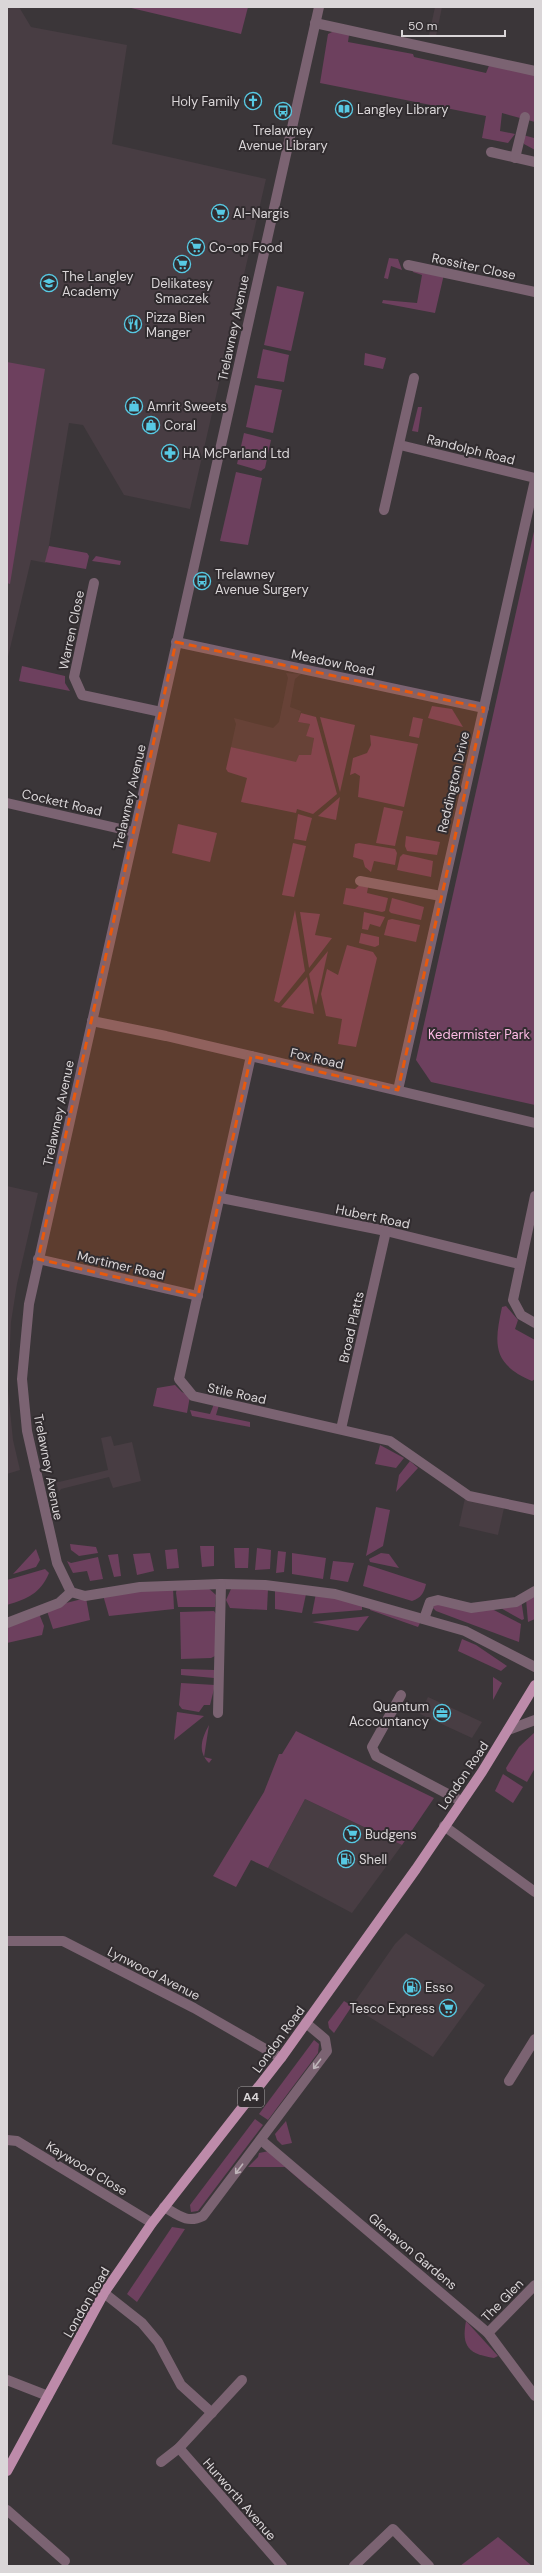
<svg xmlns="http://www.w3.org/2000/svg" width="542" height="2573" font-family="'DM Sans',sans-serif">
<rect width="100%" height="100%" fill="#3b3639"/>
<!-- built -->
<g fill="#483d43">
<polygon points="7,7 19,7 31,27 127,45 112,144 266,179 190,509 124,495 83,425 69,423 46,563 31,560 7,661"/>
<polygon points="435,7 442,7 436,36 429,35"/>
<polygon points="286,673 301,674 295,679 290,707 301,711 298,722 310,724 306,736 314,737 311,756 296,763 231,747 236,724 234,718 273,728 279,722 288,678"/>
<polygon points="7,1186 38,1193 17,1284 11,1322 8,1391 13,1440 20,1470 7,1474"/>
<polygon points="111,1436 114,1446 132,1442 141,1481 113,1488 109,1477 61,1489 59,1492 55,1479 59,1482 108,1470 101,1438"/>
<polygon points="465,1498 504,1508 498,1535 459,1526"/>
<polygon points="428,1697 482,1722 472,1738 420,1714"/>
<polygon points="305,1799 402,1845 352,1913 268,1868"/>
<polygon points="406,1933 485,1985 433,2057 352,2006 395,1944"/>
</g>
<!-- green -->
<g fill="#6d405e">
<polygon points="127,7 248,7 241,34"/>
<polygon points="334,31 349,35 348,42 413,54 414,57 486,73 490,63 535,72 535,122 502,113 500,131 515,134 508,143 482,138 486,116 320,83 328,34"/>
<polygon points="535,132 535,150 524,144 523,135 534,138"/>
<polygon points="389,258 398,259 402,270 391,266 388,279 384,278"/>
<polygon points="414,268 445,270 435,313 382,303 383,300 417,303 422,275 413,272"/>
<polygon points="277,286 304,292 291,351 264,345"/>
<polygon points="263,349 289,355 284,382 257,378"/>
<polygon points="365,353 386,358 383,369 364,365"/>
<polygon points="7,362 45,369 10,584 7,583"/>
<polygon points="255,385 282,390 273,433 246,427"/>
<polygon points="418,407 422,407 418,432 412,431"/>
<polygon points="244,433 271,440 265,468 261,471 237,464"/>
<polygon points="236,472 262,478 248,545 220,541"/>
<polygon points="535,527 535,1105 431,1082 416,1060"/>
<polygon points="49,546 87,553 89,556 86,569 45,562"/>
<polygon points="96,556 121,561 120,565 92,561"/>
<polygon points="22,666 65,676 65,683 70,691 19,681"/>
<polygon points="432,706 452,709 463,727 428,718"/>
<polygon points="301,713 316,717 337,794 313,814 297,809 296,813 241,802 247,778 228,772 226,769 231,747 296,762 299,755 311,755 314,738 306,736 310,724 298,722"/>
<polygon points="320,717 355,725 340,792"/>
<polygon points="413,717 423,719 419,738 409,736"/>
<polygon points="370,735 418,744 404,807 358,797 360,776 355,773 350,775 353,758 367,753 371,745"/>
<polygon points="340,797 336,820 318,816"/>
<polygon points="384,807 403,811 395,846 376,843"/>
<polygon points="298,814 312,818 306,841 294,839"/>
<polygon points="178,824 217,833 210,862 172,853"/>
<polygon points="406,836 440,842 437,855 407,851 405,846"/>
<polygon points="293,843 306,846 294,897 282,895"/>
<polygon points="359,843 395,849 397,853 395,865 374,861 371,872 365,867 363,860 353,857 355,844"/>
<polygon points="403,854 433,861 431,877 397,870 400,857"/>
<polygon points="369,882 367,893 388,898 385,911 382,912 343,904 346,888 355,889 362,883"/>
<polygon points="392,898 424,907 421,920 391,913 389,911"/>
<polygon points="295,910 305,971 279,1003 274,1001"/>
<polygon points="300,912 320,914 315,935 332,938 309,968"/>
<polygon points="364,912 385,917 380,927 370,924 368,930 362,929"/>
<polygon points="392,919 420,925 416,942 384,935 388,920"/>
<polygon points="361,933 379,937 379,945 375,947 359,943"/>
<polygon points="347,945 373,952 377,958 356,1047 338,1044 342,1019 326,1016 321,994 327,969 338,975"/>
<polygon points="328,951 316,1005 309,974"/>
<polygon points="307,977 314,1014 281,1007"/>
<path d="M506,1306L518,1320L515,1329L535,1340V1379L532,1381C492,1364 494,1344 502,1307Z"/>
<polygon points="175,1385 182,1392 190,1396 187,1413 153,1406 157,1388"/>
<polygon points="214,1404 219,1405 216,1415 250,1422 250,1427 192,1416 190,1410 210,1414"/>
<polygon points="380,1445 404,1458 396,1468 375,1464"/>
<polygon points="410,1461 418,1468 396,1492 399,1475"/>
<polygon points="376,1507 390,1510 383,1546 366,1556"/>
<polygon points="70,1544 96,1547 98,1553 79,1556 71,1550"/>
<polygon points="200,1546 214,1546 214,1566 202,1567"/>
<polygon points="234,1548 249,1548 248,1568 235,1568"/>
<polygon points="257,1548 271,1550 270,1569 255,1570"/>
<polygon points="36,1549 40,1560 36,1567 13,1574"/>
<polygon points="177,1549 179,1568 167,1569 165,1550"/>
<polygon points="278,1551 286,1552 284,1572 276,1573"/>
<polygon points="150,1553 154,1571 137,1575 133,1554"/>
<polygon points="292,1553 326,1558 323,1579 292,1574"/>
<polygon points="381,1553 389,1554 399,1568 370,1562 369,1559"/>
<polygon points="118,1554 121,1576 114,1577 108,1555"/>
<polygon points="98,1557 103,1579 90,1581 87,1571 73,1573 67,1561 71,1563"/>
<polygon points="333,1561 354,1563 348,1582 330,1579"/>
<path d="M368,1565L426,1584C424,1593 421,1598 412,1601L363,1586Z"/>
<path d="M45,1569L49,1573C41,1593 27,1599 7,1605V1580Z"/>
<polygon points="206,1586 216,1595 215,1607 178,1607 176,1593 177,1587"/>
<polygon points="173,1588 174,1609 109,1616 103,1595"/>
<polygon points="275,1588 306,1594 302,1613 275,1609"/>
<polygon points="231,1589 268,1589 267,1610 230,1608 226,1600"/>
<polygon points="316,1593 362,1604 362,1610 312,1614"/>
<polygon points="535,1594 535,1619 528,1622 526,1599"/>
<polygon points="86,1598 90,1620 53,1629 46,1608"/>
<polygon points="521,1599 524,1619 522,1620 497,1606"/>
<polygon points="435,1600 490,1608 521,1624 519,1642 436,1611 433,1608"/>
<polygon points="371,1606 421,1621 418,1627 370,1610"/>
<polygon points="38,1611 44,1626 42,1635 7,1643 7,1622"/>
<polygon points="214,1611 216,1614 215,1656 211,1658 181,1659 180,1612"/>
<polygon points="369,1616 358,1631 312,1622"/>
<polygon points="462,1639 476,1645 507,1666 501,1671 458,1651"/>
<polygon points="181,1669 215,1670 214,1678 181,1675"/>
<polygon points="493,1677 502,1683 493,1700"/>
<polygon points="181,1683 215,1685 210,1705 204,1705 199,1712 182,1709 179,1705"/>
<polygon points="177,1712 204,1716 174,1740"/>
<path d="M209,1725L204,1757L212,1759L209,1763C197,1751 202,1738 209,1725Z"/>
<polygon points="296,1731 434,1798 402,1845 305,1799 268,1868 251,1860 236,1887 213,1876 264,1792 279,1754 282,1754"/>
<polygon points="535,1732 535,1768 527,1782 507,1771 506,1768 519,1747"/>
<polygon points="503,1774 523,1787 513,1803 495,1791"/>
<polygon points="344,2001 352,2006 334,2033 329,2028 328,2022"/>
<polygon points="314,2040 319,2044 318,2053 268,2120 259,2114"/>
<polygon points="255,2119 263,2125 198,2211 191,2212 190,2205"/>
<polygon points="286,2121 292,2143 282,2145 277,2140 275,2134"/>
<polygon points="269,2151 313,2188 309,2188 285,2167 248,2167 258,2157 259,2153"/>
<polygon points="172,2227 185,2229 137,2302 127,2294"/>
<path d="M466,2321L498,2356L494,2358C469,2354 461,2347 466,2321Z"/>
<polygon points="498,2537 532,2566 460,2566"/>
</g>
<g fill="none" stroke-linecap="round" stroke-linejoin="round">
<!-- minor -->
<g stroke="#7b6372" stroke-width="10">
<polyline points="315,23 535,71"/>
<polyline points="491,152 535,162"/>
<polyline points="515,158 525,117"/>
<polyline points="408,265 535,292"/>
<polyline points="400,445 535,478"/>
<polyline points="384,510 414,378"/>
<polyline points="94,583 74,677 82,695 161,712"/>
<polyline points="176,642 484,708"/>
<polyline points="7,803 134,832"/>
<polyline points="360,881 441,896"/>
<polyline points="92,1021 166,1036 535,1123"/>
<polyline points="251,1056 179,1379 193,1396 390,1441 469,1496 535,1510"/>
<polyline points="398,1090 535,480"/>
<polyline points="535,1196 513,1300 521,1315 535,1323"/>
<polyline points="221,1198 386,1231 519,1264"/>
<polyline points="38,1259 198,1296"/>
<polyline points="341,1429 386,1231"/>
<polyline points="71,1592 57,1563 27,1431 22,1379 29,1304 319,7"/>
<polyline points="71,1592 85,1596 140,1587 221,1584 265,1585 335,1594 465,1631 535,1667"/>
<polyline points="424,1619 430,1602 438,1600 471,1608 516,1602 535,1591"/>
<polyline points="7,1623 59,1603 71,1592"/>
<polyline points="401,1695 372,1747 376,1756 461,1801"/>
<polyline points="218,1713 221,1584"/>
<polyline points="508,1730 535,1720"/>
<polyline points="444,1826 535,1892"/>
<polyline points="7,1941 63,1941 194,2008 281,2058"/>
<polyline points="509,2081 535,2039"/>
<polyline points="7,2140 17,2141 152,2223"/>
<polyline points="261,2140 488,2333 535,2396"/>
<path d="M164,2207C178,2215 187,2224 203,2216L327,2051L325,2039L306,2023"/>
<polyline points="104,2293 142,2323 158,2342 181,2385 212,2413"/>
<polyline points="488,2333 535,2285"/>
<polyline points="7,2380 48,2396"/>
<polyline points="179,2448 282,2566"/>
<polyline points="161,2462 179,2448 242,2380"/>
<polyline points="7,2510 65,2561"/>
<polyline points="354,2566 393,2529 429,2566"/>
</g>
<!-- major -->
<polyline stroke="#bd8baa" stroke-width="10" points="7,2471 104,2293 124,2264 152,2223 281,2058 416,1869 482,1772 535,1685"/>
</g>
<!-- one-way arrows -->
<defs><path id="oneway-shaft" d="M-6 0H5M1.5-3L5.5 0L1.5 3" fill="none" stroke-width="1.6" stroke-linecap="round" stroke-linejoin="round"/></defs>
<g stroke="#beb4b9">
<use href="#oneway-shaft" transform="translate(317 2064) rotate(127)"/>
<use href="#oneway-shaft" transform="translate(239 2169) rotate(127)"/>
</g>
<!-- marked area -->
<path fill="#e8590c" fill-opacity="0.2" stroke="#e8590c" stroke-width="3" stroke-dasharray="8 5" stroke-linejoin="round" d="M176,642L484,708L398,1090L251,1056L198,1296L38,1259Z"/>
<!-- icons -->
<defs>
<g id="church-ring" transform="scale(0.9)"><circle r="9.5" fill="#312c2f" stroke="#57c9e3" stroke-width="1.5"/><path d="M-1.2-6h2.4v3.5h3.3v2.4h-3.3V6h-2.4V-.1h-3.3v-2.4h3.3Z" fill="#57c9e3"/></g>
<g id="library-ring" transform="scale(0.9)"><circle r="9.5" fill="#312c2f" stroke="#57c9e3" stroke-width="1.5"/><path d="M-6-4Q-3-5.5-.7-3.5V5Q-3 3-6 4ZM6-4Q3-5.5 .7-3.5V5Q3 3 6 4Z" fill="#57c9e3"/></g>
<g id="bus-ring" transform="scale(0.9)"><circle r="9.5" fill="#312c2f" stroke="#57c9e3" stroke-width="1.5"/><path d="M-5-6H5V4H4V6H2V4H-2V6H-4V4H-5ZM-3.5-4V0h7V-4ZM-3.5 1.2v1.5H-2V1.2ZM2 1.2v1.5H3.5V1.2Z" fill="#57c9e3"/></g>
<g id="supermarket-ring" transform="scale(0.9)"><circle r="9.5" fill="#312c2f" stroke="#57c9e3" stroke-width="1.5"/><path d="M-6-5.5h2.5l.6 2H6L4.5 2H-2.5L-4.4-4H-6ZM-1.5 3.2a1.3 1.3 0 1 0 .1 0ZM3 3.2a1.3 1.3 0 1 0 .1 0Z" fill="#57c9e3"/></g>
<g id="school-ring" transform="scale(0.9)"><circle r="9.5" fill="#312c2f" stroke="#57c9e3" stroke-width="1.5"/><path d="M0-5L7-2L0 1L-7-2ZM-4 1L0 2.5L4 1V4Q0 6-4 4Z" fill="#57c9e3"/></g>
<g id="restaurant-ring" transform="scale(0.9)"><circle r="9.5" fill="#312c2f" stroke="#57c9e3" stroke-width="1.5"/><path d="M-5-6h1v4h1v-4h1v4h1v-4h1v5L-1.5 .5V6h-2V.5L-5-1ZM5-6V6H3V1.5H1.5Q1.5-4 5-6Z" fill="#57c9e3"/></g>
<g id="shop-ring" transform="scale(0.9)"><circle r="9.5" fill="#312c2f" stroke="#57c9e3" stroke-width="1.5"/><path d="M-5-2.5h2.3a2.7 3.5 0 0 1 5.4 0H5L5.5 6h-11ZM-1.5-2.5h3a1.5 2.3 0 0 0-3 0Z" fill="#57c9e3"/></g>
<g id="pharmacy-ring" transform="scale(0.9)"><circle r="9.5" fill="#312c2f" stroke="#57c9e3" stroke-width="1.5"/><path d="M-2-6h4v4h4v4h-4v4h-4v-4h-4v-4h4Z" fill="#57c9e3"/></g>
<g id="office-ring" transform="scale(0.9)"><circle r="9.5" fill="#312c2f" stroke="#57c9e3" stroke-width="1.5"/><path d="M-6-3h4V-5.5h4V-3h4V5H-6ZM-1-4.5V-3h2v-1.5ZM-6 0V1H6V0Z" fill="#57c9e3"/></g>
<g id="fuel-ring" transform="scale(0.9)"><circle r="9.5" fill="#312c2f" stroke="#57c9e3" stroke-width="1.5"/><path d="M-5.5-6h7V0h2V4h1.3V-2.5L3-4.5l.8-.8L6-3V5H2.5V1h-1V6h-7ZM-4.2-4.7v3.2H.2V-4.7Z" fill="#57c9e3"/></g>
</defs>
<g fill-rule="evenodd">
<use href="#church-ring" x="253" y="101"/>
<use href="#library-ring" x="344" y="109"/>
<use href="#bus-ring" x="283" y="111"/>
<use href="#supermarket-ring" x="220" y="213"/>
<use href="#supermarket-ring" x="196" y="247"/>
<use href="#supermarket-ring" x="182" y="264"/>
<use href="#school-ring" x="49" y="283"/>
<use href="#restaurant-ring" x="133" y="324"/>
<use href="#shop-ring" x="134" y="406"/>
<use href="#shop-ring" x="151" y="425"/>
<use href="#pharmacy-ring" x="170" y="453"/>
<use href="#bus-ring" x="202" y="581"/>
<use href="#office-ring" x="442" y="1713"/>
<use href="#supermarket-ring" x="352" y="1834"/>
<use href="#fuel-ring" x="346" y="1859"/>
<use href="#fuel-ring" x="412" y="1987"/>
<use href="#supermarket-ring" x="448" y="2008"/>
</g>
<g text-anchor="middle" stroke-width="4" stroke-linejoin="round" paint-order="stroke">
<!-- shield labels -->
<rect fill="#312c2f" stroke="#a7a3a5" stroke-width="1" x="238" y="2087" width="26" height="20" rx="3"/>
<g font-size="12" font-weight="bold" fill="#dad6d8">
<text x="251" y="2101">A4</text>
</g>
<!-- poi labels -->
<g font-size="13" fill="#dad6d8" stroke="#312c2f" text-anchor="start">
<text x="240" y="106" text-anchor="end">Holy Family</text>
<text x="357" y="114">Langley Library</text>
<text x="283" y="135" text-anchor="middle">Trelawney<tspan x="283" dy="15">Avenue Library</tspan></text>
<text x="233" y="218">Al-Nargis</text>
<text x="209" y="252">Co-op Food</text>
<text x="62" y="281">The Langley<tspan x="62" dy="15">Academy</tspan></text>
<text x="182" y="288" text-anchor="middle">Delikatesy<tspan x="182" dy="15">Smaczek</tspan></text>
<text x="146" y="322">Pizza Bien<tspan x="146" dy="15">Manger</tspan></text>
<text x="147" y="411">Amrit Sweets</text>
<text x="164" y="430">Coral</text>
<text x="183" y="458">HA McParland Ltd</text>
<text x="215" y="579">Trelawney<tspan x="215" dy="15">Avenue Surgery</tspan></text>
<text x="429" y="1711" text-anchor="end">Quantum<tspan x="429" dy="15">Accountancy</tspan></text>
<text x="365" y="1839">Budgens</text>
<text x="359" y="1864">Shell</text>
<text x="425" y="1992">Esso</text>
<text x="435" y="2013" text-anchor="end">Tesco Express</text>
</g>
<!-- street labels -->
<g font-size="13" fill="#dad6d8" stroke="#312c2f">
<text transform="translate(474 266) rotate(12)" y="5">Rossiter Close</text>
<text transform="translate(233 328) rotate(-78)" y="5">Trelawney Avenue</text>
<text transform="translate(471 449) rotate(14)" y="5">Randolph Road</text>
<text transform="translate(71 630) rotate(-78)" y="5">Warren Close</text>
<text transform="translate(333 662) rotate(12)" y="5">Meadow Road</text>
<text transform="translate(453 782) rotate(-77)" y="5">Reddington Drive</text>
<text transform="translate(129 797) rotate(-77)" y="5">Trelawney Avenue</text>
<text transform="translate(62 802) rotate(13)" y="5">Cockett Road</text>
<text transform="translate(317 1058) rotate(13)" y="5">Fox Road</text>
<text transform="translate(58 1113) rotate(-78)" y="5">Trelawney Avenue</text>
<text transform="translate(373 1216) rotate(12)" y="5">Hubert Road</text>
<text transform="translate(121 1265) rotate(13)" y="5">Mortimer Road</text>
<text transform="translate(351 1327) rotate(-77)" y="5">Broad Platts</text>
<text transform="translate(237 1393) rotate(12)" y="5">Stile Road</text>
<text transform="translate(49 1467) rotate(79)" y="5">Trelawney Avenue</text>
<text transform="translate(463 1775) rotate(-56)" y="5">London Road</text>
<text transform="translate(154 1973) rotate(27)" y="5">Lynwood Avenue</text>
<text transform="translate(278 2039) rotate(-54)" y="5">London Road</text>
<text transform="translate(87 2168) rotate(31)" y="5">Kaywood Close</text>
<text transform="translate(413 2251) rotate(40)" y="5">Glenavon Gardens</text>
<text transform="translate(502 2300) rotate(-46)" y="5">The Glen</text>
<text transform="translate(86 2302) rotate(-60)" y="5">London Road</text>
<text transform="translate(240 2499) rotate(49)" y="5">Hurworth Avenue</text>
</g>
<!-- park labels -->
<g font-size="13" fill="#fdbbe5" stroke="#312c2f">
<text x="479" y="1039">Kedermister Park</text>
</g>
</g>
<!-- border -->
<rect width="542" height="2573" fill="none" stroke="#dad6d8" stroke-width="16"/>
<!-- scale -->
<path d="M402 30v6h103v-6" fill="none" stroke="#dad6d8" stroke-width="2"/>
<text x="408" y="30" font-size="12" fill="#dad6d8" stroke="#312c2f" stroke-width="3" paint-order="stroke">50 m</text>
</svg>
